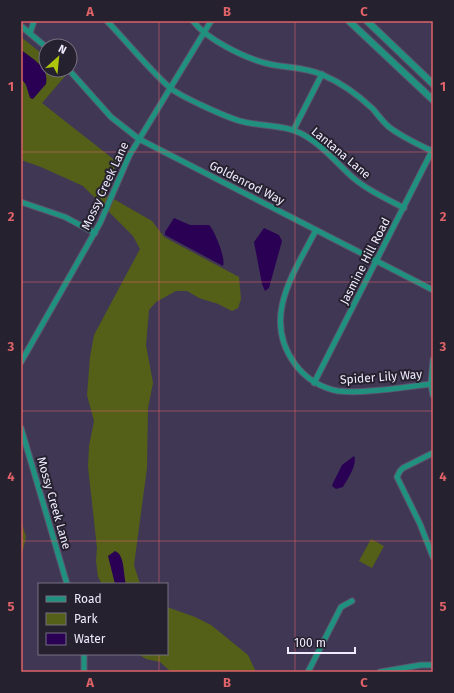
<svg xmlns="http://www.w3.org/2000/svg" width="454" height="693" font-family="'Fira Sans',sans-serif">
<rect width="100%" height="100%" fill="#403754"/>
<!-- green -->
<g fill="#546018">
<polygon points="21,37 46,57 46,70 60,70 66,75 42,103 117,162 105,194 152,221 164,237 239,277 241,299 238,308 232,311 218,304 199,298 187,291 176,291 156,302 149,310 146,345 153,383 148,408 147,468 134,565 140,584 102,584 98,577 96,561 97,548 88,467 89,446 94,421 87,395 90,357 94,335 140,249 133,236 83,186 41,167 21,160"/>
<polygon points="21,520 26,537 21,558"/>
<polygon points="371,539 384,546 372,568 359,561"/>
<polygon points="167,607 195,617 211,625 248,655 256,672 171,672 160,662 146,659 138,654 167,654"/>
</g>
<!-- water -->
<g fill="#2a0054">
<path d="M21,50C32,58 50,68 46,84L33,99L30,98L26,85L21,78Z"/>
<path d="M174,218L190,225H209C215,231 226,259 223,266L165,235V232Z"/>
<polygon points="264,228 279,235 282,241 269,288 265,291 262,284 254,242"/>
<path d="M354,456C358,464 347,480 343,487L336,489L332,486L333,483L342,465Z"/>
<path d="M115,551C125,555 123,573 126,584H115L108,556Z"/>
</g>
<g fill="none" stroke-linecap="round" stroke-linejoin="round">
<!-- minor casing -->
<g stroke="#5c546f" stroke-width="7">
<g id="minor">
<path d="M107,21C128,43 147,67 169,87C179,96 226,117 240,121C261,127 285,124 304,135C322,145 335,161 350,175C365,189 385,198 404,208"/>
<path d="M193,21C207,40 247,59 269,64C287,68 305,67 323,75C342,83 358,95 373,109C378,115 383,122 389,127C402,137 417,144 432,151"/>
<polyline points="21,26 46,47"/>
<polyline points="30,33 34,21"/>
<polyline points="69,70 111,117 139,139 433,290"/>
<polyline points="294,129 322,74"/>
<polyline points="21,202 65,217 95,233"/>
<path d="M316,230C294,273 261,318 295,364C305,378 321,388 338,391C365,394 403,387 431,384"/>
<polyline points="433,360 431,384 433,395"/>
<polyline points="21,362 100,223 129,156 211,21"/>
<polyline points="314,383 433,149"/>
<polyline points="21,428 67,584"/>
<polyline points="433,453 403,468 400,471 397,477 420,524 433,557"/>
<polyline points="84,672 84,654"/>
<polyline points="308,672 341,607 352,601"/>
<polyline points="380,672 421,665 433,665"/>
</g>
</g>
<!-- tertiary casing -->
<g stroke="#5c546f" stroke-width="8">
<g id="tertiary">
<polyline points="349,21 433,100"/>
<polyline points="367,21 433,84"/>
</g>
</g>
<!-- minor -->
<use href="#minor" stroke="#1f917e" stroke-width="5"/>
<!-- tertiary -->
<use href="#tertiary" stroke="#1f917e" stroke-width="6"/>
</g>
<!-- grid -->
<path fill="none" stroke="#de6268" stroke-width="1" stroke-opacity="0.55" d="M159,21V584M295,21V672M21,152H433M21,282H433M21,411H433M21,541H433M159,654V672"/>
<g text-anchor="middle" stroke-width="4" stroke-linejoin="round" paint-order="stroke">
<!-- street labels -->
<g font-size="12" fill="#efeafd" stroke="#25212e">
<text transform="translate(341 153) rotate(40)" y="4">Lantana Lane</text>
<text transform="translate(247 183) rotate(27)" y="4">Goldenrod Way</text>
<text transform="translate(105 186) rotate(-65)" y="4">Mossy Creek Lane</text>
<text transform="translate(365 261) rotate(-63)" y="4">Jasmine Hill Road</text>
<text transform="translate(381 377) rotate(-4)" y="4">Spider Lily Way</text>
<text transform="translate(54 503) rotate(74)" y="4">Mossy Creek Lane</text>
</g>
</g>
<!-- border -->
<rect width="454" height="693" fill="none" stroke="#25212e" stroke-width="44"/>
<!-- legend -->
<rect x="38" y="583" width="130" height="72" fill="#25212e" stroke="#767181"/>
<rect x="46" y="596" width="20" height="6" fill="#1f917e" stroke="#767181"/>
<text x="74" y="603" font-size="12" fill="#efeafd">Road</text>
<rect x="46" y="613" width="20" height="12" fill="#546018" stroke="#767181"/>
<text x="74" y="623" font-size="12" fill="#efeafd">Park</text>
<rect x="46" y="633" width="20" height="12" fill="#2a0054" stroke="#767181"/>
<text x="74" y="643" font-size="12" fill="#efeafd">Water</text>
<!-- north arrow -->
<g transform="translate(58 58) rotate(27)"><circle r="19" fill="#25212e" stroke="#767181"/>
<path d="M0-3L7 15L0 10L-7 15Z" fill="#aec60b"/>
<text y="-6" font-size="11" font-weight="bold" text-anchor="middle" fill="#efeafd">N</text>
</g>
<!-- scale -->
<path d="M288 647v6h67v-6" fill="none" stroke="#efeafd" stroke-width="2"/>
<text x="294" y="647" font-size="12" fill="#efeafd" stroke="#25212e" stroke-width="3" paint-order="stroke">100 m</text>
<rect x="22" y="22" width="410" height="649" fill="none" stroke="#de6268" stroke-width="1.5"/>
<g font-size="13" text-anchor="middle" font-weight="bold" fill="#de6268">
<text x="90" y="16">A</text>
<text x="227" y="16">B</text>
<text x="364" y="16">C</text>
<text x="11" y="91">1</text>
<text x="443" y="91">1</text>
<text x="11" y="221">2</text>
<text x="443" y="221">2</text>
<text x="11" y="351">3</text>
<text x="443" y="351">3</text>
<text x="11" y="481">4</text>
<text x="443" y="481">4</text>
<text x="11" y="611">5</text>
<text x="443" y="611">5</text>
<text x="90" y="687">A</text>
<text x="227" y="687">B</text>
<text x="364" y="687">C</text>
</g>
</svg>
